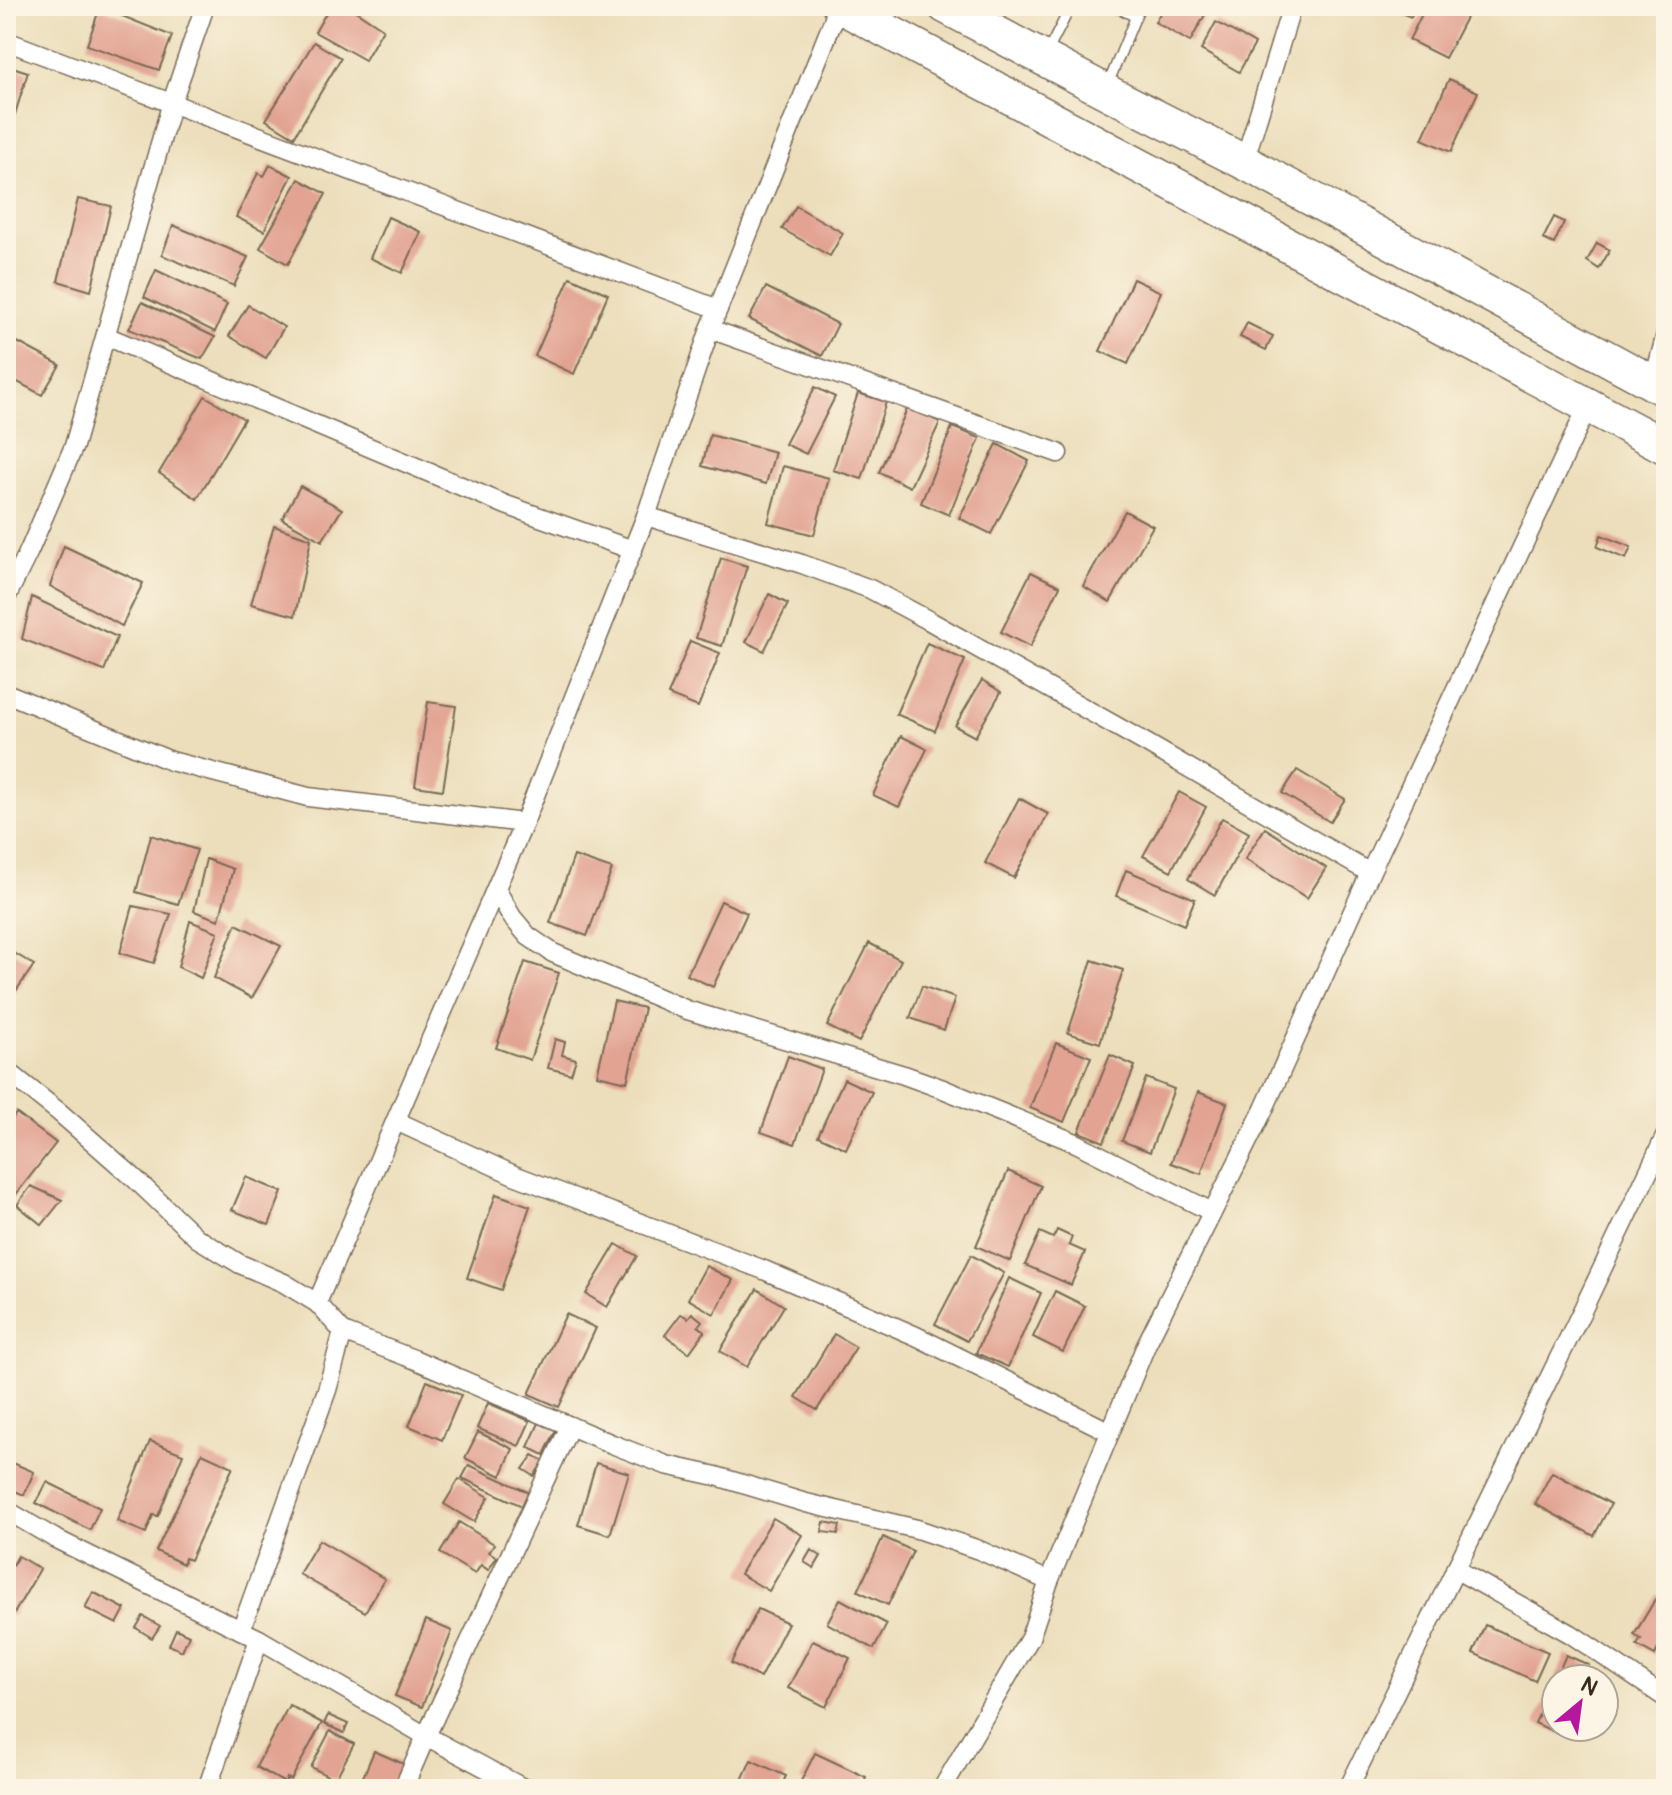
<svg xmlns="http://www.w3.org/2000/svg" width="1672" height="1795" font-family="Pangolin,sans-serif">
<rect width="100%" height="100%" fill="#fcf5e5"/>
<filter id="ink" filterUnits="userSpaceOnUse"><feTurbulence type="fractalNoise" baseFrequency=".0125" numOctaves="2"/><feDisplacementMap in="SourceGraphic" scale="16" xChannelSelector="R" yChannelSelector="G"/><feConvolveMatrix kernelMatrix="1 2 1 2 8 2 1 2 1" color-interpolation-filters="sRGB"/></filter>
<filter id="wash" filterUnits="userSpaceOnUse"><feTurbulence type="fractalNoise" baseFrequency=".006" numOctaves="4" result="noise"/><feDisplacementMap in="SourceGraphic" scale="32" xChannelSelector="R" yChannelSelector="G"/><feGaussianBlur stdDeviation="1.8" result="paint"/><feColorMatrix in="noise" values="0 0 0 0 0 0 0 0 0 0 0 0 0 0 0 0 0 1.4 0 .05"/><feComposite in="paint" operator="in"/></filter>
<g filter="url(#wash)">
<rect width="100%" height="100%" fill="#ecdebb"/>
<g id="blocks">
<!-- building -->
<g fill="#e2a392">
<polygon points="330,6 348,6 383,29 365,60 315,32"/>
<polygon points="1164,6 1193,6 1206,13 1190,42 1155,22"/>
<polygon points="1383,6 1415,6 1411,17"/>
<polygon points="1426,6 1472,6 1445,58 1409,40"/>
<polygon points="100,7 172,36 159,70 87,45"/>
<polygon points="1216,22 1255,44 1239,72 1201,50"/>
<polygon points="314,42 341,58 294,137 266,120"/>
<polygon points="6,65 28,72 7,140 6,140"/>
<polygon points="1449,79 1478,92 1451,152 1422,139"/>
<polygon points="270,165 292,176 264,231 236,217 258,173 264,176"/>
<polygon points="299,179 326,194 288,264 260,248"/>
<polygon points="78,199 111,206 91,291 58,281"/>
<polygon points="796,206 843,233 830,256 782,229"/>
<polygon points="388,217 421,232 402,273 370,258"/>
<polygon points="1554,217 1564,222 1554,244 1543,239"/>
<polygon points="173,225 248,257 234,286 162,255"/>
<polygon points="1597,243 1610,250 1599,269 1587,261"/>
<polygon points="156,270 227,304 215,332 144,297"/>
<polygon points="570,277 608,294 574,374 535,356"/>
<polygon points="1133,279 1161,292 1128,364 1100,351"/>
<polygon points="766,287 838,324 822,356 749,319"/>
<polygon points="142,302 215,337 202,359 129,329"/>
<polygon points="248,305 284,327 266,358 229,336"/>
<polygon points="1247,323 1273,336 1266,350 1240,337"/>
<polygon points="6,336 60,365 42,395 6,376"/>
<polygon points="815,387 835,397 806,454 785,444"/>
<polygon points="858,393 886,402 862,479 833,470"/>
<polygon points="205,396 244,419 197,499 159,473"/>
<polygon points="908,407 940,422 910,487 879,472"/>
<polygon points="952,427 980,438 949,515 921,503"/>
<polygon points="710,435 775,452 766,484 702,466"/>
<polygon points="997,444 1029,461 991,534 959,518"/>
<polygon points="783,466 829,478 814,535 768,523"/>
<polygon points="300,486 342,509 322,541 282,519"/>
<polygon points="1125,511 1153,526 1110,602 1083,586"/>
<polygon points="274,526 311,539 295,616 251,604"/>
<polygon points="1601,535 1631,547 1626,559 1597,547"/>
<polygon points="64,546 143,583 122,626 50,586"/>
<polygon points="721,558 747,566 722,646 696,638"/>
<polygon points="1031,572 1060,586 1030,647 1001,632"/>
<polygon points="769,594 788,604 764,651 746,642"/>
<polygon points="32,597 117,637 104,671 22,639"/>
<polygon points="690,641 720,653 698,707 668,695"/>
<polygon points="927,643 965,660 935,731 896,714"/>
<polygon points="982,680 1001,692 975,737 955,726"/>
<polygon points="428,702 456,706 443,790 415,786"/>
<polygon points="901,736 927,749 899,807 873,795"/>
<polygon points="1297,770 1345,799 1330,822 1282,793"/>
<polygon points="1179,792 1206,807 1171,871 1143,856"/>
<polygon points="1019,798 1048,814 1014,878 985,863"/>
<polygon points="1222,818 1249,833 1215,895 1188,879"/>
<polygon points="1265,828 1326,868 1307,898 1245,859"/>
<polygon points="151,835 197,850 178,904 136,892"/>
<polygon points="574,856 612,869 587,936 550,923"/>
<polygon points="206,859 233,869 219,920 194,911"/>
<polygon points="1126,870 1195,899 1184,925 1116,896"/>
<polygon points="721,901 747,913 713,987 687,975"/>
<polygon points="133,906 171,914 154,963 120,953"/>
<polygon points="190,921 218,932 201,978 178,967"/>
<polygon points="236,924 281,946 252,998 214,978"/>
<polygon points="869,943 901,960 859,1042 827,1026"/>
<polygon points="6,948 34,965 6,1005"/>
<polygon points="1092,960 1123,970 1100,1043 1068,1033"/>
<polygon points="525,962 559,973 530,1060 496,1048"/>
<polygon points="922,986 955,998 944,1030 910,1018"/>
<polygon points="614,1001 644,1008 627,1082 597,1075"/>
<polygon points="555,1039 565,1042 562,1055 576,1059 571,1074 548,1068"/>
<polygon points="1056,1043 1091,1057 1064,1122 1030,1108"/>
<polygon points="1110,1055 1135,1066 1104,1142 1079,1132"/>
<polygon points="788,1056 822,1069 795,1144 761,1132"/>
<polygon points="1146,1078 1174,1089 1150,1152 1122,1141"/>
<polygon points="844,1079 872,1092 846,1149 818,1136"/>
<polygon points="1198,1092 1227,1103 1201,1174 1171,1163"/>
<polygon points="16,1113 56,1143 10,1202 6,1199 6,1130"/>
<polygon points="1008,1171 1041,1186 1010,1261 976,1246"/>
<polygon points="246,1177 282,1192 269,1225 232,1210"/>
<polygon points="31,1186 62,1200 42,1225 17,1205"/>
<polygon points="496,1194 530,1206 501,1290 467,1278"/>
<polygon points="1057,1230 1072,1237 1069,1245 1085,1252 1071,1285 1025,1265 1040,1232 1053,1238"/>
<polygon points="616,1244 637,1256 607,1307 586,1294"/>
<polygon points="971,1255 1004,1273 967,1341 935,1324"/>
<polygon points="706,1266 733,1280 714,1314 688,1299"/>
<polygon points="1009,1278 1041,1293 1008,1367 976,1353"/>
<polygon points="757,1289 784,1306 747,1367 720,1351"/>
<polygon points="1055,1291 1085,1306 1063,1352 1033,1337"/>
<polygon points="692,1313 702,1321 698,1326 705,1331 689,1353 665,1335 681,1314 688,1318"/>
<polygon points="566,1314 596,1328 559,1407 529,1394"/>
<polygon points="834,1334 856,1347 817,1410 796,1397"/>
<polygon points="427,1381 461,1395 442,1440 409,1426"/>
<polygon points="488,1403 530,1421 519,1446 477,1428"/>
<polygon points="539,1423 556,1430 544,1455 528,1447"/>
<polygon points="478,1432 513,1449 501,1476 465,1458"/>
<polygon points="150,1441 183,1454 158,1516 153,1515 146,1533 117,1521"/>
<polygon points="202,1453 233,1467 190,1560 185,1558 183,1564 156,1551"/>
<polygon points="533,1455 544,1461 534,1476 523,1469"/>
<polygon points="6,1460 34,1472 24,1495 6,1487"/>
<polygon points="596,1463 629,1473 610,1535 578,1525"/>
<polygon points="469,1465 528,1492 522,1506 462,1478"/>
<polygon points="1552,1472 1611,1504 1594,1536 1535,1504"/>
<polygon points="459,1479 489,1497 474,1522 444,1504"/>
<polygon points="47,1482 100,1508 90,1530 36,1503"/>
<polygon points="773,1518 802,1535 769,1591 740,1574"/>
<polygon points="459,1522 494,1544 489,1552 497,1557 488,1570 481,1565 475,1574 440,1553"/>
<polygon points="824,1522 840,1525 838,1534 822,1532"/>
<polygon points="883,1537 913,1551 888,1605 858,1591"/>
<polygon points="319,1540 385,1579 365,1612 299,1574"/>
<polygon points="811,1550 821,1556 814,1568 804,1562"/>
<polygon points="18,1556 40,1569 12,1617 6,1613 6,1577"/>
<polygon points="93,1592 125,1609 117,1624 85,1608"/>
<polygon points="1658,1595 1666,1600 1666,1654 1658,1649 1655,1655 1637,1645 1641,1639 1634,1635"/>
<polygon points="840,1599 887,1624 874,1649 827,1623"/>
<polygon points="758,1609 788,1623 760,1678 731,1663"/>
<polygon points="143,1616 160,1626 152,1638 136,1628"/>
<polygon points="426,1620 452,1631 422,1707 395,1696"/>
<polygon points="1485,1625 1548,1652 1535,1681 1473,1653"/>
<polygon points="176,1629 189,1635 182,1651 169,1645"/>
<polygon points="813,1640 850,1658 826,1707 788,1688"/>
<polygon points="1566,1655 1589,1665 1583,1679 1556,1679 1556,1727 1561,1727 1558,1734 1535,1723"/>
<polygon points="289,1705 322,1723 291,1780 287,1778 285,1783 256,1767"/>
<polygon points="328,1715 348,1724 344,1733 324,1724"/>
<polygon points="330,1731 354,1744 335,1780 311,1767"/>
<polygon points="374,1751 404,1764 394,1789 358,1789"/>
<polygon points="815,1753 866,1777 861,1789 818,1789 801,1781"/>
<polygon points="751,1760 786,1776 780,1789 738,1789"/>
</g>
</g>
</g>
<g filter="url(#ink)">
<use href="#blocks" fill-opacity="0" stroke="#796955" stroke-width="2"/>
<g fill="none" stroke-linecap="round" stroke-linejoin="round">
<!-- lane casing -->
<g stroke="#796955" stroke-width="12">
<g id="lane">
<polyline points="1114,6 1134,16"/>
<polyline points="1047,53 1071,6"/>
<polyline points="1108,84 1140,6"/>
</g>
</g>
<!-- street casing -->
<g stroke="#796955" stroke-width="21">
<g id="street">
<polyline points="6,41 718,309"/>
<polyline points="1244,162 1292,6"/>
<polyline points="710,329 1058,453"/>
<polyline points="106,336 506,505 633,550"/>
<polyline points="1653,383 1666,334"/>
<polyline points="646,516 802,564 870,589 928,620 1146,743 1370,873"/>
<polyline points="6,598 29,551 74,446 172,102 205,6"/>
<polyline points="6,693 171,761 308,797 524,823"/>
<polyline points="496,889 512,917 528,936 553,953 687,1010 904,1075 943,1089 1076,1143 1212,1212"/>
<polyline points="6,1070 59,1112 133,1177 197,1238 240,1264 284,1283 317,1303 343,1332 327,1390 241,1630"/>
<polyline points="396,1121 514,1175 764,1270 916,1336 1110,1432"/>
<polyline points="317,1303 524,823 646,516 710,329 839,6"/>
<polyline points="343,1332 416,1360 612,1444 666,1465 716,1476 806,1503 917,1529 979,1550 1049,1581 1030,1638 942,1789"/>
<polyline points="6,1510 54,1538 259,1639 426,1736 525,1789"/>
<polyline points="1455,1569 1571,1634 1666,1698"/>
<polyline points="1049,1581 1147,1343 1264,1109 1370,873 1588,406"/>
<polyline points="207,1789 259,1639"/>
<polyline points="403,1789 426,1736 570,1426"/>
<polyline points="1348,1789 1582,1311 1666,1135"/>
</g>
</g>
<!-- highway casing -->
<g stroke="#796955" stroke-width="37">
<g id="highway">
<polyline points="840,6 1666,447"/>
<polyline points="945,6 1105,91 1244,162 1666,390"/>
</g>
</g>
<!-- lane -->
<use href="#lane" stroke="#fff" stroke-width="9"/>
<!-- street -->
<use href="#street" stroke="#fff" stroke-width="18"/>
<!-- highway -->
<use href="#highway" stroke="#fff" stroke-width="34"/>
</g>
</g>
<!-- margin -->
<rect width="1672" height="1795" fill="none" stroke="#fcf5e5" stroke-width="32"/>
<!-- north arrow -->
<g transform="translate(1580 1703) rotate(29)"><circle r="38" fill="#fcf5e5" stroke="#afa495" stroke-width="2"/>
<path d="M0-6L14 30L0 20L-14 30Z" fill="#b5179e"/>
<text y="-12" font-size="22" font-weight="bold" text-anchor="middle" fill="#3b2a1e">N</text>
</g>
</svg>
